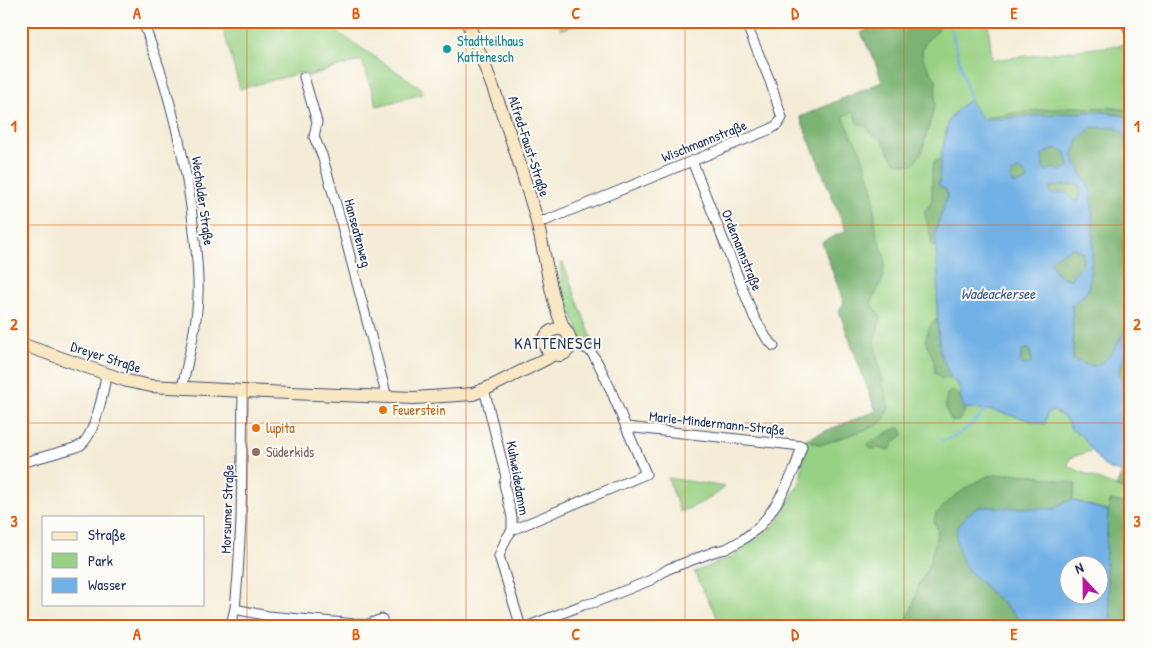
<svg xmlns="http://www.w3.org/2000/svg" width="1151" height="648" font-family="'Patrick Hand',sans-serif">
<rect width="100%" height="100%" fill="#fdfcf7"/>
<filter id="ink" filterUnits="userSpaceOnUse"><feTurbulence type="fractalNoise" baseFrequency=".02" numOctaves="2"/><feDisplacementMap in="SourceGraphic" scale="10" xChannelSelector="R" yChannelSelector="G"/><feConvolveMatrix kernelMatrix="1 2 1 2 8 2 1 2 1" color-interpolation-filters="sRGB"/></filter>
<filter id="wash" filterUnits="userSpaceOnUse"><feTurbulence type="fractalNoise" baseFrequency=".0096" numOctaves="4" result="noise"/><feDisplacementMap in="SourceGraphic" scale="20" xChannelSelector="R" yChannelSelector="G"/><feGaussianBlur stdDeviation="1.12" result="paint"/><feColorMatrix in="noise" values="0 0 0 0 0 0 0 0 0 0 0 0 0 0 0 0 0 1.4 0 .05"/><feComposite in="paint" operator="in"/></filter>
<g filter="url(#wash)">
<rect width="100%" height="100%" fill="#f4ecd6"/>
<!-- green -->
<g fill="#99d184" stroke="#5a8071">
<polygon points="221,21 328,21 331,28 420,87 423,94 377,106 362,60 307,76 300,73 240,89"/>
<polygon points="557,21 583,21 561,30"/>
<path d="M876,21H988L992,60L1130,44V111L1116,108L983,120L965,103L957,110L949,120L941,156L939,186L937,316L951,379C963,388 962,394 964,408L990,410L1045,423L1047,413L1053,411L1064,417L1072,430L1081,435L1093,450L1070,458L1068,466L1116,487L1130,490V505L1111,500L1108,511L1072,500L1076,484L1034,475L1011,474L988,476L953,497L936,514L938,529L935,543L928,568L919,584L913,606L903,627H722L694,572L734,556L776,524L800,482L806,439L876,411L839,311L844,303L822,242L846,231L800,117L882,82L875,61L861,33L877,25Z"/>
<polygon points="563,263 594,344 599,356 597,356 592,346 582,340 564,295 560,264"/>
<path d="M668,478L725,487C712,499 697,505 680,512Z"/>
</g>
<!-- forest -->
<g fill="#7ab372" stroke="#4a7168">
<polygon points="876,21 910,21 915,25 919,24 919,21 939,21 938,31 928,39 922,50 923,59 936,80 935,104 922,152 914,163 908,165 896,162 890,154 883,141 871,133 867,127 857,123 854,112 843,116 851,134 860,150 869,176 873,190 876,231 885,258 883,278 871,303 881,317 874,342 889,408 883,421 876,426 820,445 806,439 876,411 839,311 844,303 822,242 846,231 800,117 882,82 875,61 861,33 877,25"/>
<polygon points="1069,107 1116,108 1130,111 1130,117 1104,112 983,120 988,116"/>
<path d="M1092,127L1117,128L1124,134L1130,162V320C1123,334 1110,365 1092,366C1086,366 1079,362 1073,360L1072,305L1088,291L1093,246L1092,193L1072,156L1079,139Z"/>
<polygon points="1058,148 1066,152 1069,167 1061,171 1057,169 1046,171 1043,167 1041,155 1047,152"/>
<polygon points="941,159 939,186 947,190 947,198 935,233 936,245 934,247 931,245 931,237 924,211 932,202 932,167 935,161"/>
<polygon points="1018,170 1024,172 1028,180 1024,182 1014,184 1011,180 1011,173"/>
<path d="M1077,183L1080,186C1081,191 1080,197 1078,202H1074C1064,191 1067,191 1051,195L1050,192L1049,187Z"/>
<path d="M1072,248L1082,252C1083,258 1083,263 1080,269L1077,270L1071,279C1059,279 1053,271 1051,260L1053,257Z"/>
<path d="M937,320L940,352L951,379C946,379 943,380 939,377C933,373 935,369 934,363C931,348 921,345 929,328C931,324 933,322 937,320Z"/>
<polygon points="1130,347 1130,419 1119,370"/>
<polygon points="1025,349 1028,349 1032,358 1031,364 1025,365 1022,365 1020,362 1022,350"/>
<path d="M952,391L956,392C960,396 966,406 964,413C964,414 959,420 959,421H952C945,409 944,408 947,394Z"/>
<path d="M900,428L902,431L903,435C898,439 893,442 891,448L888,450L878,448L871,449L868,446L869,443L893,430Z"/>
<polygon points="1130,471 1130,490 1116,487 1122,472"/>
<polygon points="1011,474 1034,475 1076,484 1072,500 1063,503 1054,509 980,507 967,569 1017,617 1023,627 903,627 913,606 919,584 928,568 935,543 938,530 934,522 936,514 953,497 971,485 988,476"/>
<polygon points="1111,500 1130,505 1130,627 1111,627 1112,625 1105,564 1108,511"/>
</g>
<!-- water -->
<g fill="#72b1e5" stroke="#4670a2" fill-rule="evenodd">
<path d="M970,101L983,120L1085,112H1104L1130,117V162L1124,134L1117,128L1092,127L1079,139L1072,156L1092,193L1093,246L1088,291L1072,305L1073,360C1079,362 1086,366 1092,366C1110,365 1123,334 1130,320V347L1119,370L1130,419V471L1122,472L1112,470L1103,465L1081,435L1072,430L1064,417L1054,411L1047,413L1045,424L990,410L964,408L960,396L961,392L958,384L951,379L940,352L937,316L938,277L935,233L947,198V190L939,186L941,156L949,120L957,110L965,103ZM1058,148L1060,151L1066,152L1069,167L1061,171L1053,168L1046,171L1043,167L1042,155L1047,152ZM1018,170L1024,172L1028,180L1024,182L1014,184L1011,180V173ZM1077,184L1080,186C1081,191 1081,197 1078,202H1074C1063,190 1068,191 1052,194L1050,192V187ZM1072,248L1078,249L1082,252C1086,271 1076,266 1071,279C1059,279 1053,270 1051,260L1054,257ZM1025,349H1029L1032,358L1031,364L1025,365H1022L1020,362L1022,351Z"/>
<path d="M1072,500L1108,511L1105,564L1112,625L1111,627H1023L1017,617L967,569L960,555L956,539L958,527L968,514L980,507L1054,509L1063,503ZM1068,566H1098V596H1068Z"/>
</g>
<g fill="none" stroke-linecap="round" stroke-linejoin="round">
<!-- stream -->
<g stroke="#72b1e5" stroke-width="2.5">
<polyline points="949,21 970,101"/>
<path d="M942,441C960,436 973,424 986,410"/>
</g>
</g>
</g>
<g filter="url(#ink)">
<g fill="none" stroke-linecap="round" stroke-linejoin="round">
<!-- street casing -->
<g stroke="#3c4b70" stroke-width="11">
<g id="street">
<path d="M143,21C150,43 159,64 165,86C178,131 188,177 193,223C196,247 199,271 198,295C197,327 188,358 182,389"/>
<polyline points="1126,21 1128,28 1130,29"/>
<polyline points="304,77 317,122 314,137 322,155 340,218 385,390 385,397"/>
<polyline points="692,161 754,317 767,339 774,346"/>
<polyline points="537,222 547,220 771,129 778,124 782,118 770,81 745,21"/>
<polyline points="484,389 506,477 504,484 512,517 512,530 506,539 499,556 521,627"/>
<path d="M21,463L74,448C76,447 79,446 81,445C95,434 104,391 106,374"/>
<polyline points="512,530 646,474 626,427"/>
<polyline points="235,609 268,616 366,625 382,619"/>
<polyline points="230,627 235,609 238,575 241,521 243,391"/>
<path d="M526,627L583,605L596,602L651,580L668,569L716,551L726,549L742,540L758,528L768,516L776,504L786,487L795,468L802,446L626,427C620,413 598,354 587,349C582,346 576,346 571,344"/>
</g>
</g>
<!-- secondary casing -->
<g stroke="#3c4b70" stroke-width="14">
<g id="secondary">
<path d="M467,21C488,73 508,125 524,178C528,193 534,207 537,222C544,249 547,276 555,303C558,313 560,323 566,331C578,346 563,362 550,352C536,342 550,323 566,331"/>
<polyline points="21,344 127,381 151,386 243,391 414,398 473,394 490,387 546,359 553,354"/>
</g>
</g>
<!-- street -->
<use href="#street" stroke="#fff" stroke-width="9"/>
<!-- secondary -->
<use href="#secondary" stroke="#fae7c3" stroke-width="12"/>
</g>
</g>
<!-- grid -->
<path fill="none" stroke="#e8590c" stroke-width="1" stroke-opacity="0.55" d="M247,21V627M466,21V627M685,21V627M904,21V627M21,225H1130M21,423H1130"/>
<!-- markers -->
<circle fill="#0f9aa8" stroke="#fdfcf7" stroke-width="2" cx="447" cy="49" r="5"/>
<g fill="#e8710a" stroke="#fdfcf7" stroke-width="2">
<circle cx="383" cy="410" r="5"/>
<circle cx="256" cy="428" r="5"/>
</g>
<circle fill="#8d6e63" stroke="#fdfcf7" stroke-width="2" cx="256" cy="452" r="5"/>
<g text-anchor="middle" stroke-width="4" stroke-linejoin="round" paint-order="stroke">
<!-- culture labels -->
<g font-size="14" fill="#0d838f" stroke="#fdfcf7" text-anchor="start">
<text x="457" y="46">Stadtteilhaus<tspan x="457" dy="16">Kattenesch</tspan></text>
</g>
<!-- street labels -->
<g font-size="14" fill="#1b2f5e" stroke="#fdfcf7">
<text transform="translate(704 141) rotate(-22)" y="5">Wischmannstraße</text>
<text transform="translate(529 146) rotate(72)" y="5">Alfred-Faust-Straße</text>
<text transform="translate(203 201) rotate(82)" y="5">Wecholder Straße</text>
<text transform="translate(358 233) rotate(75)" y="5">Hanseatenweg</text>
<text transform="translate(742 250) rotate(68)" y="5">Ordemannstraße</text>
<text transform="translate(106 357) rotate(18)" y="5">Dreyer Straße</text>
<text transform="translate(717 423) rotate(6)" y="5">Marie-Mindermann-Straße</text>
<text transform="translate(518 478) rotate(80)" y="5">Kuhweidedamm</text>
<text transform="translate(227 509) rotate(-88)" y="5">Morsumer Straße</text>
</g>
<!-- food labels -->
<g font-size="14" fill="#c56008" stroke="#fdfcf7" text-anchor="start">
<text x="393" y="415">Feuerstein</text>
<text x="266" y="433">lupita</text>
</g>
<!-- education labels -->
<g font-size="14" fill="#785e54" stroke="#fdfcf7" text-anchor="start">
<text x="266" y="457">Süderkids</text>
</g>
<!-- water labels -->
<g font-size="15" font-style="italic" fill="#395c8d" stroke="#fdfcf7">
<text x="998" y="299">Wadeackersee</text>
</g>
<!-- quarter labels -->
<g font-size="16" letter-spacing="1" fill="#1b2f5e" stroke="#fdfcf7">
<text x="558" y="349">KATTENESCH</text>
</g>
</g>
<!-- margin -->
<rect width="1151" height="648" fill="none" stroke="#fdfcf7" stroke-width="55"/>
<!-- legend -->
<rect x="42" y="516" width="162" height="90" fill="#fdfcf7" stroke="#a3aaba"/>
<rect x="52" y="532" width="25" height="8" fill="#fae7c3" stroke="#a3aaba"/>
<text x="88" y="540" font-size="15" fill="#1b2f5e">Straße</text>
<rect x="52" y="553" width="25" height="15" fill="#99d184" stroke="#a3aaba"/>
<text x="88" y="566" font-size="15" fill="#1b2f5e">Park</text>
<rect x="52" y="578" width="25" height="15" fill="#72b1e5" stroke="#a3aaba"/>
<text x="88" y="590" font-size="15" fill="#1b2f5e">Wasser</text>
<!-- north arrow -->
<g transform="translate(1084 580) rotate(338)"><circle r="24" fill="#fdfcf7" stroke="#a3aaba"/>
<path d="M0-4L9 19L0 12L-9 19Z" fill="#b5179e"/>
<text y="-8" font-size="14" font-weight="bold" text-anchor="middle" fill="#1b2f5e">N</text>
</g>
<rect x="28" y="28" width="1096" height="592" fill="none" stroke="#e8590c" stroke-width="2"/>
<g font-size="16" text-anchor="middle" font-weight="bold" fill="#e8590c">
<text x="137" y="19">A</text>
<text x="356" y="19">B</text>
<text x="576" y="19">C</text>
<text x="795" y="19">D</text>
<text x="1014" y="19">E</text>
<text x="14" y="132">1</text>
<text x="1137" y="132">1</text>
<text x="14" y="330">2</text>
<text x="1137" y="330">2</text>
<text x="14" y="527">3</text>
<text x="1137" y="527">3</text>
<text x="137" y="640">A</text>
<text x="356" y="640">B</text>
<text x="576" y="640">C</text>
<text x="795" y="640">D</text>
<text x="1014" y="640">E</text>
</g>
</svg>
